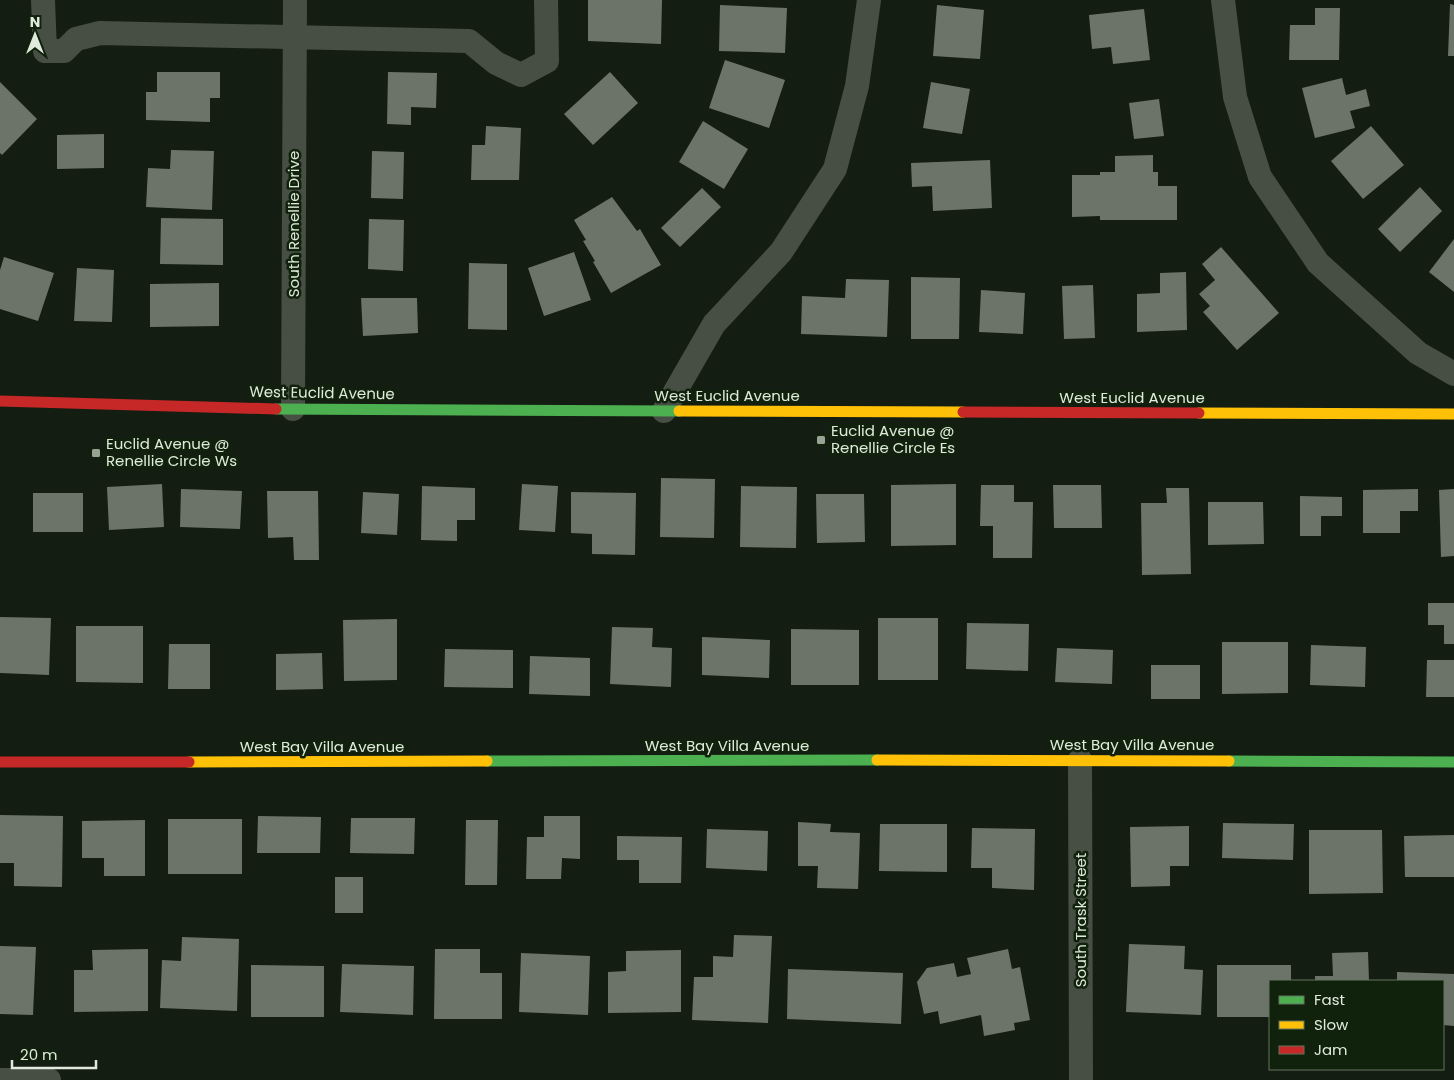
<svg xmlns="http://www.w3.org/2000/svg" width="1454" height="1080" font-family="Poppins,sans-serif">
<rect width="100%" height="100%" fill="#141d11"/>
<!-- building -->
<g fill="#6c746a">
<polygon points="588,0 662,0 661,44 588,41"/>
<polygon points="1450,4 1454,5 1454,56 1448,56"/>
<polygon points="720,5 787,8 785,53 719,51"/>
<polygon points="937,5 984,10 980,59 933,56"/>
<polygon points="1315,8 1340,8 1339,60 1289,60 1290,25 1315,25"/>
<polygon points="1144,9 1150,60 1113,64 1111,47 1092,49 1089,15"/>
<polygon points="725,60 785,80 769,128 709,108"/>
<polygon points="157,72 220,72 220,98 210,98 210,122 146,120 146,92 157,92"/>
<polygon points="388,72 437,73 436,108 411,107 411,125 387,124"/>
<polygon points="610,72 638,103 593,145 564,114"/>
<polygon points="1342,78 1346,95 1366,89 1370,106 1350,111 1355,128 1315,138 1302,88"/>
<polygon points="0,82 37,119 2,155 0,153"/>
<polygon points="931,82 970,89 962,134 923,128"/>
<polygon points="1159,99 1164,136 1134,139 1129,103"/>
<polygon points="703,121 748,149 724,189 679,162"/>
<polygon points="486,126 521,128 519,180 471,180 472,145 485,145"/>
<polygon points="1371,126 1404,165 1363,199 1331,161"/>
<polygon points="104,134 104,168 57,169 57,135"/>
<polygon points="171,150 214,151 212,210 146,207 148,168 170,169"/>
<polygon points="372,151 404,152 403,199 371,198"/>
<polygon points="1153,155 1153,172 1158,172 1158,186 1177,186 1177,220 1100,220 1100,216 1072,217 1072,175 1100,175 1100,172 1115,172 1115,156"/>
<polygon points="990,160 992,208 933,211 932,186 912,187 911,163"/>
<polygon points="1420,187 1442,211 1400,252 1378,229"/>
<polygon points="702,188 721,207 680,247 661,228"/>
<polygon points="612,197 637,231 640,229 661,265 611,293 593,262 595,261 583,241 586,240 574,220"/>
<polygon points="161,218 223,219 223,265 160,264"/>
<polygon points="369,219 404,220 403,271 368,269"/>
<polygon points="1454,239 1454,292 1429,272"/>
<polygon points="1221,247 1279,313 1237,350 1203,312 1210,306 1199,294 1215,280 1202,264"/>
<polygon points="574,252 591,300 544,316 528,268"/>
<polygon points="4,257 54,273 38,321 0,309 0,270"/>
<polygon points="469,263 507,264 507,330 468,329"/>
<polygon points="77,268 114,270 112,322 74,321"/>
<polygon points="1186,272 1187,330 1137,332 1137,294 1160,293 1160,273"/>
<polygon points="911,277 960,278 959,339 911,339"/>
<polygon points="846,279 889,280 887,337 801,334 802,296 845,298"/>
<polygon points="219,283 219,326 150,327 150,284"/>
<polygon points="1093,285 1095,338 1064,339 1062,286"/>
<polygon points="981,290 1025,293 1023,334 979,332"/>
<polygon points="361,298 417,298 418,333 363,336"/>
<polygon points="661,478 715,479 714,538 660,537"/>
<polygon points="162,484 164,527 109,530 107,487"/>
<polygon points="522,484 558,486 555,532 519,530"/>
<polygon points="956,484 956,545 891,546 891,485"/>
<polygon points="981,485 1014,485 1014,502 1033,502 1032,558 993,558 993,526 980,526"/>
<polygon points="1053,485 1101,485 1102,528 1054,528"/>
<polygon points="422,486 475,488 475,520 457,520 457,541 421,540"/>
<polygon points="741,486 797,487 796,548 740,547"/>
<polygon points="1166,488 1189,488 1191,574 1142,575 1141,503 1167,503"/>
<polygon points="181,489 242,491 240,529 180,527"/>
<polygon points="1418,489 1418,511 1400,511 1400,533 1363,533 1363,490"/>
<polygon points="1454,489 1454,556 1441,557 1439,490"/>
<polygon points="267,491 318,491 319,560 294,560 293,537 268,538"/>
<polygon points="363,492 399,494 397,535 361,533"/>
<polygon points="571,492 636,493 635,555 592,554 592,534 571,533"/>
<rect x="33" y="493" width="50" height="39"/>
<polygon points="816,494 864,494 865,542 817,543"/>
<polygon points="1300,496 1342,497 1342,516 1321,516 1321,536 1300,536"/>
<polygon points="1208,502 1263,502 1264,544 1208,545"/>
<polygon points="1428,603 1454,603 1454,644 1444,644 1444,625 1428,625"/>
<polygon points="0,617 51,618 49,675 0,673"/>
<rect x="878" y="618" width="60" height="62"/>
<polygon points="397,619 397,680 344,681 343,620"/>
<polygon points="967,623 1029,624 1028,671 966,669"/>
<polygon points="76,626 143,626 143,683 76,682"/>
<polygon points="612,627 653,628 652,647 672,648 671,687 610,684"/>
<polygon points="791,629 859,630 859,685 791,685"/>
<polygon points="702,637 770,640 769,678 702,675"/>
<polygon points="1222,642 1288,642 1288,693 1222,694"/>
<polygon points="169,644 210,644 210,689 168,689"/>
<polygon points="1311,645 1366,647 1365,687 1310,685"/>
<polygon points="1057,648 1113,650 1112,684 1055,682"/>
<polygon points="445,649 513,650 513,688 444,687"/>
<polygon points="322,653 323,689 276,690 276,654"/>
<polygon points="530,656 590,658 590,696 529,694"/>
<polygon points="1427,660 1454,660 1454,697 1426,697"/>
<rect x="1151" y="665" width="49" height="34"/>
<polygon points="0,815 63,816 62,887 14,886 14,863 0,863"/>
<polygon points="258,816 321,817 320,853 257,853"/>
<polygon points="544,816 580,816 580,859 562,858 561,879 526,879 527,837 544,837"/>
<polygon points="351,818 415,818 414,854 350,853"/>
<rect x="168" y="819" width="74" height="55"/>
<polygon points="145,820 145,876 104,876 104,858 82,858 82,821"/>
<polygon points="466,820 498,820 497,885 465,885"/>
<polygon points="798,822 831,824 830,832 860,833 858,889 817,888 818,866 798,866"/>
<polygon points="1223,823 1294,824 1293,860 1222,858"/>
<polygon points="880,824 947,824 947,872 879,871"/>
<polygon points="1189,826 1189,866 1170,866 1170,886 1131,887 1130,827"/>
<polygon points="972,828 1035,829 1034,890 992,888 992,868 971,868"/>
<polygon points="707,829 768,831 767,871 706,868"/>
<polygon points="1309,830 1382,830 1383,893 1309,894"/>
<polygon points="1454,835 1454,877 1405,877 1404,836"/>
<polygon points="617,836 682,837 681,883 639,883 639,860 617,860"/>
<rect x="335" y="877" width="28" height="36"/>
<polygon points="734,935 772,936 768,1023 692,1020 694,977 713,977 713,956 733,957"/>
<polygon points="182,937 239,939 237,1011 160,1008 162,960 181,961"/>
<polygon points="1129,944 1185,946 1184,969 1203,970 1201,1015 1126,1012"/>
<polygon points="0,946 36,947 33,1015 0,1014"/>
<polygon points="148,949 148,1011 74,1012 74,970 93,970 92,950"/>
<polygon points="435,949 480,949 480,973 502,973 502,1019 434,1019"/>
<polygon points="1008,949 1012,969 1020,967 1030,1020 1014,1023 1015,1030 984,1036 981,1015 940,1024 938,1011 924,1014 917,982 927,968 954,963 957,977 971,974 967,958"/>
<polygon points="681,950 681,1012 608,1013 608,972 626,971 626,951"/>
<polygon points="1368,952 1369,981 1315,981 1315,976 1333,976 1332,953"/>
<polygon points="521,953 590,956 588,1015 519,1012"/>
<polygon points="342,964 414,966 413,1015 340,1012"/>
<polygon points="251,965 324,966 324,1017 251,1017"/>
<polygon points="1217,965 1291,965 1291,981 1270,981 1270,1017 1217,1017"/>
<polygon points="788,969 903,973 901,1024 787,1019"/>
<polygon points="1397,972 1454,974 1454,1026 1443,1025 1443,981 1397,981"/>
</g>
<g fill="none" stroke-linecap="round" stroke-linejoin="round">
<!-- street -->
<g stroke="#474f45" stroke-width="24">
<polyline points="43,0 45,51 64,51 76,39 100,33 469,41 496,63 521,75 547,61 546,0"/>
<polyline points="1223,0 1235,97 1260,177 1318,263 1418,353 1454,374"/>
<polyline points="293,409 295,0"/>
<polyline points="664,411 714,324 781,252 835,169 857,86 869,0"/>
<polyline points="1080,760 1081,1080"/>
<polyline points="0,1080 49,1080"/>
</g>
<!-- fast -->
<g stroke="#4caf50" stroke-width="11">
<polyline points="276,409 679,411"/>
<polyline points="487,761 877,760"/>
<polyline points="1229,761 1454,762"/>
</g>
<!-- slow -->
<g stroke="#ffc107" stroke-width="11">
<polyline points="679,411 963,412"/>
<polyline points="1199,413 1454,414"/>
<polyline points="877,760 1229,761"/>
<polyline points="189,762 487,761"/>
</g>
<!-- jam -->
<g stroke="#c62828" stroke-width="11">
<polyline points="0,401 276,409"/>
<polyline points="963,412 1199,413"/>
<polyline points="0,762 189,762"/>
</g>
</g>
<!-- markers -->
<g fill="#98a295" stroke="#11220c" stroke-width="2">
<rect x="816" y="435" width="10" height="10" rx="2.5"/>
<rect x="91" y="448" width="10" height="10" rx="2.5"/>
</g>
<g text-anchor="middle" stroke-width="5" stroke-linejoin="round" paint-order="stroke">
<!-- street labels -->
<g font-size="15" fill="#dfeadc" stroke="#11220c">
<text transform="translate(294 224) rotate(-90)" y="5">South Renellie Drive</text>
<text transform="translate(322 393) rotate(1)" y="5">West Euclid Avenue</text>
<text x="727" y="401">West Euclid Avenue</text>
<text x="1132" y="403">West Euclid Avenue</text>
<text x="1132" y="750">West Bay Villa Avenue</text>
<text x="727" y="751">West Bay Villa Avenue</text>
<text x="322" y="752">West Bay Villa Avenue</text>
<text transform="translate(1081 920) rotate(-90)" y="5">South Trask Street</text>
</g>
<!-- poi labels -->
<g font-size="15" fill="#dfeadc" stroke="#11220c" text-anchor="start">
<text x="831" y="436">Euclid Avenue @<tspan x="831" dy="17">Renellie Circle Es</tspan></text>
<text x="106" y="449">Euclid Avenue @<tspan x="106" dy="17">Renellie Circle Ws</tspan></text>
</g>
</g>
<!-- legend -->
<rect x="1269" y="980" width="175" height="90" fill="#11220c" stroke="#63725f"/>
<rect x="1279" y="996" width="25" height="8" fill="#4caf50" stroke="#63725f"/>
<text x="1314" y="1005" font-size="15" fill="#dfeadc">Fast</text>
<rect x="1279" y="1021" width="25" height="8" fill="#ffc107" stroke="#63725f"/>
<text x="1314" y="1030" font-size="15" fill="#dfeadc">Slow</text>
<rect x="1279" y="1046" width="25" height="8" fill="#c62828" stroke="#63725f"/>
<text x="1314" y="1055" font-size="15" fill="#dfeadc">Jam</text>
<!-- north arrow -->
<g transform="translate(35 35)" stroke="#11220c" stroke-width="4" paint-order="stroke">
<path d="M0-4L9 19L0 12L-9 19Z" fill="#dfeadc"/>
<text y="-8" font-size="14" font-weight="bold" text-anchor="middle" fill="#dfeadc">N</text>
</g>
<!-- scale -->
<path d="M12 1060v8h84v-8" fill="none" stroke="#dfeadc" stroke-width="2.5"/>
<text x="20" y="1060" font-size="15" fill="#dfeadc" stroke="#11220c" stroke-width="4" paint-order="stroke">20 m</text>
</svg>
